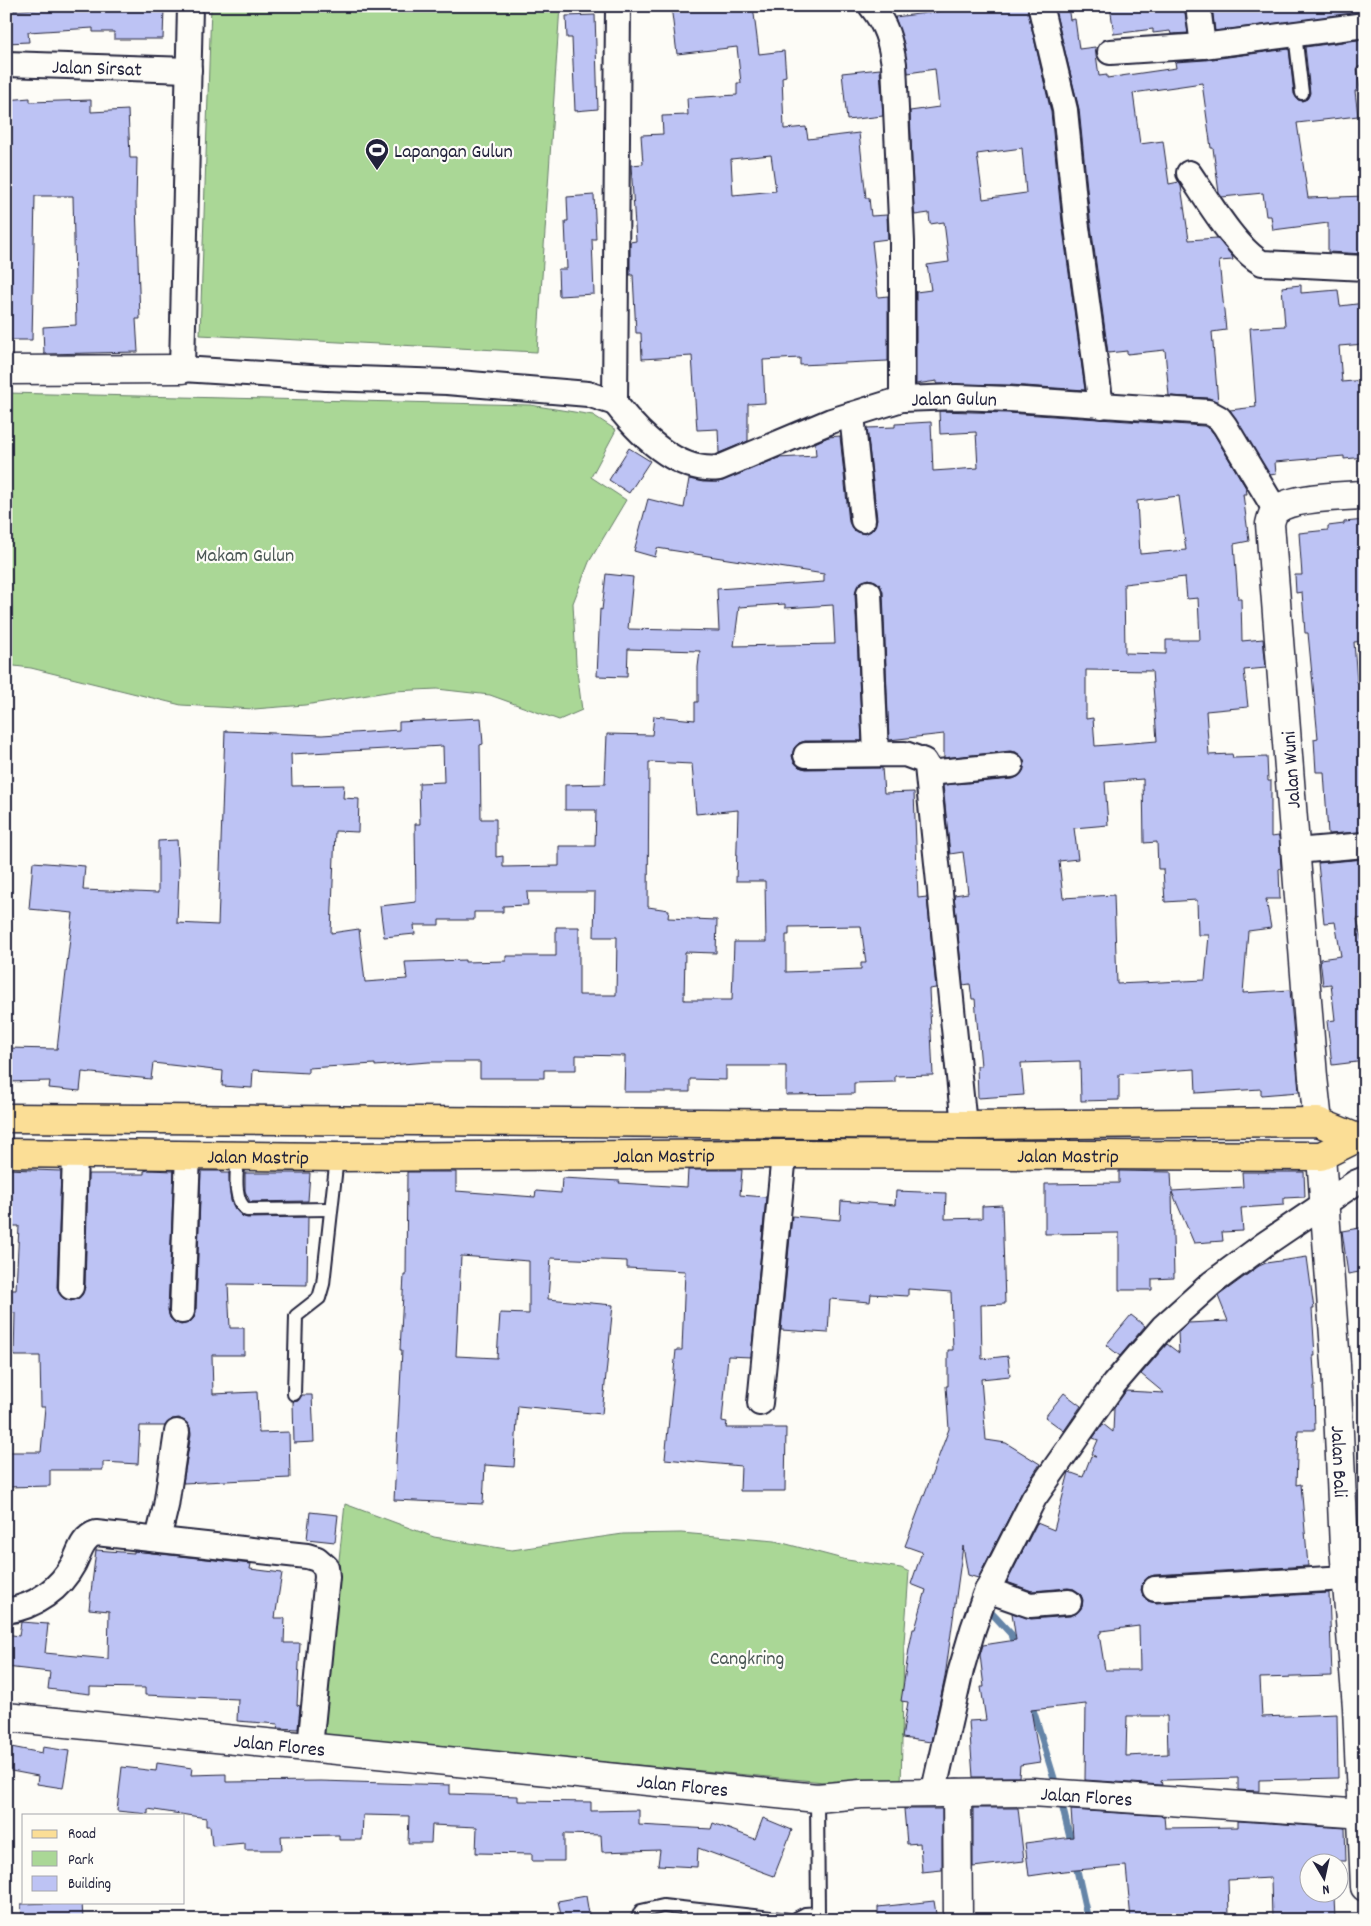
<svg xmlns="http://www.w3.org/2000/svg" width="1371" height="1926" font-family="Dekko,sans-serif">
<rect width="100%" height="100%" fill="#fdfcf7"/>
<filter id="ink" filterUnits="userSpaceOnUse"><feTurbulence type="fractalNoise" baseFrequency=".02" numOctaves="2"/><feDisplacementMap in="SourceGraphic" scale="10" xChannelSelector="R" yChannelSelector="G"/><feConvolveMatrix kernelMatrix="1 2 1 2 8 2 1 2 1" color-interpolation-filters="sRGB"/></filter>
<g filter="url(#ink)">
<!-- green -->
<g fill="#aad796" stroke="#667c68">
<polygon points="211,6 560,6 537,352 200,335"/>
<polygon points="6,393 530,405 593,415 616,430 591,477 626,500 589,562 573,603 576,663 582,710 559,720 490,695 437,689 393,691 305,705 254,709 181,705 31,668 6,665"/>
<polygon points="345,1504 434,1537 512,1550 623,1534 681,1533 775,1541 847,1560 901,1568 909,1572 904,1643 901,1789 320,1736"/>
</g>
<g fill="none" stroke-linecap="round" stroke-linejoin="round">
<!-- stream -->
<g stroke="#6585a8" stroke-width="7">
<polyline points="987,1608 1011,1634 1015,1649"/>
<polyline points="1031,1703 1057,1788"/>
<polyline points="1061,1801 1072,1846"/>
<polyline points="1075,1861 1088,1920"/>
</g>
</g>
<!-- building -->
<g fill="#bdc3f4" stroke="#22223b" fill-rule="evenodd">
<polygon points="36,6 164,8 163,39 114,39 114,32 93,32 93,28 28,32 29,42 6,43 6,11 36,9"/>
<path d="M671,6H753L759,54L784,51L786,76L782,77L784,129L806,127L808,139L859,133L866,198H869L871,216L887,215L888,239L872,241L878,297L888,296V361L800,365V358L763,360L765,403L748,404V441L719,453L718,429L697,430L692,356L642,359L641,333H636L633,275H630V242L636,241L631,165L643,164L641,135L663,134L662,116L688,115L687,98L737,95V83H741L737,47L677,54ZM771,155L776,191L733,195L731,159Z"/>
<path d="M966,6H1028V12L1051,112L1062,222L1085,390L1010,385L937,384V381L916,384V292L931,290L927,265L949,262L944,222L930,224L929,213L915,215L914,211L910,111L939,107L935,69L908,73L904,44L895,17L966,8ZM1022,148L1026,193L983,199L977,154Z"/>
<polygon points="1054,6 1068,6 1070,20 1075,19 1079,49 1095,47 1099,76 1107,75 1107,78 1176,68 1175,62 1205,60 1289,49 1294,94 1298,100 1302,101 1307,99 1310,93 1305,47 1365,39 1365,66 1357,67 1360,90 1355,91 1358,116 1297,123 1308,198 1365,196 1365,254 1328,252 1328,223 1273,230 1271,216 1266,216 1263,193 1222,197 1219,193 1213,148 1211,148 1202,83 1133,93 1140,144 1163,141 1169,184 1179,182 1181,186 1189,240 1217,238 1232,256 1233,260 1219,261 1226,330 1212,332 1218,402 1209,398 1169,396 1165,350 1127,354 1127,351 1108,353 1090,218 1079,109"/>
<polygon points="1110,6 1184,6 1188,33 1171,34 1170,31 1153,33 1153,29 1114,34"/>
<polygon points="1212,6 1365,6 1365,12 1215,31"/>
<polygon points="595,15 598,109 575,111 572,38 567,38 566,16"/>
<polygon points="880,69 883,116 847,120 842,73"/>
<polygon points="30,98 30,102 91,100 91,112 128,110 130,158 137,158 136,203 140,319 136,319 138,352 44,354 43,327 76,325 73,196 35,196 32,340 6,340 6,100"/>
<polygon points="594,195 596,239 592,239 594,294 559,296 558,269 567,269 565,221 568,221 567,197"/>
<polygon points="1301,285 1301,293 1338,290 1340,306 1365,303 1365,344 1339,346 1342,382 1365,380 1365,457 1344,459 1344,456 1275,462 1276,474 1270,475 1230,410 1256,407 1250,328 1285,326 1282,287"/>
<path d="M939,411L1008,413L1204,426L1210,429L1214,434L1246,488L1247,494H1243L1249,541L1234,544L1238,599H1241L1242,641L1263,639L1266,668L1244,670L1248,707L1206,711L1209,755L1232,754L1233,758L1267,757L1268,781H1271V837L1279,836L1281,868L1279,869L1280,899H1266L1271,928L1248,931L1243,993L1290,990L1299,1092L1261,1095V1089L1196,1093L1195,1069L1119,1074V1100L1081,1101L1080,1061L1021,1063L1024,1095L978,1098L977,1066H981L975,999H972L970,984L963,985L954,895L968,893L963,852L950,854L943,785L1013,779L1019,776L1023,771L1025,763L1022,757L1016,752L1010,751L944,758V734L889,740L883,592L880,585L875,581L869,579L861,582L857,587L855,594L862,741H805L799,743L794,748L792,756L794,762L799,767L806,769L882,768L884,793L914,792L918,898L927,897L936,988L929,989L933,1075L895,1076V1082L854,1083V1094L786,1095V1066H726V1080L690,1079V1092H624L625,1056L576,1055V1070H544V1078H480V1062H429L375,1066V1064L308,1068V1073L253,1070L252,1088L222,1086L223,1071L153,1063L151,1079L82,1072L80,1091L49,1088L50,1081L6,1082V1048L57,1049L73,913L29,909L33,862L85,866L83,890L158,893V841L177,840L179,871L177,923L218,925L225,731L322,735L399,730V722L481,718L483,744L480,745L481,819H496V857L503,856V867L559,866V846H595L596,810H565V785L605,784L607,734L652,735L654,716L695,720V702H698V667L700,651L628,649L627,677L597,676L600,609L602,610L606,574L633,577L628,629L719,631L717,589L824,582V574L657,548L655,557L634,551L648,499L684,508L689,479L703,482H719L778,458L816,456L815,443L828,437L840,436L849,522L852,528L857,532L865,534L871,531L875,526L877,519L867,428L895,427V424L931,422L933,471L978,468L976,432L940,434ZM1179,496L1186,550L1140,554L1137,501ZM1185,577L1187,599L1198,598L1200,640H1166V654L1125,653L1124,584ZM785,604V608L833,605L835,644L734,646L739,607ZM1086,670L1152,671L1157,741L1095,746L1093,718L1086,719ZM443,746L444,782L419,783L420,824H415L416,902L380,906L384,937L415,934L414,925H439V920H474V912H503V906L528,905L527,892H595L594,937H617L616,995H579V927H556V956H506V961L465,962V960L405,962L407,979L365,982L359,929L331,933L335,831L358,832L359,799L343,798L344,785L292,786L291,754ZM649,762L692,764L696,814L738,810L736,881H765L766,942H734L732,1000H684L685,952L716,953L717,920L668,918L669,910L648,907ZM1143,779L1144,843L1157,842L1158,869H1163L1165,902L1197,900L1198,935H1209L1205,980L1117,984L1114,895L1063,898L1059,861L1078,859L1074,828L1108,825L1105,782ZM861,926L866,963H861V969L786,972V935H789V927Z"/>
<polygon points="629,448 650,461 629,493 609,480"/>
<polygon points="1365,520 1365,641 1354,642 1357,682 1365,682 1365,820 1360,821 1361,832 1328,834 1324,772 1316,772 1314,739 1318,738 1308,633 1305,633 1302,592 1296,593 1295,575 1302,575 1299,533 1328,530 1328,526 1344,524 1344,522"/>
<polygon points="1365,859 1365,918 1357,919 1365,957 1365,1061 1332,1065 1327,1021 1335,1020 1331,984 1323,985 1320,959 1341,956 1335,922 1324,923 1318,863"/>
<polygon points="6,1169 61,1171 57,1287 59,1293 63,1298 71,1301 77,1299 82,1295 85,1287 88,1174 144,1174 144,1171 148,1170 174,1171 168,1310 170,1318 174,1322 181,1325 189,1323 194,1318 196,1312 201,1171 221,1171 222,1173 229,1173 231,1201 235,1209 242,1216 247,1218 308,1217 307,1285 228,1284 230,1328 244,1328 244,1355 212,1355 213,1394 257,1392 259,1433 289,1432 290,1478 183,1483 191,1434 190,1427 186,1422 179,1418 172,1419 165,1426 140,1426 138,1464 103,1462 103,1470 50,1470 50,1486 6,1487 6,1452 41,1452 45,1407 41,1407 40,1356 14,1356 15,1313 6,1313 6,1290 16,1290 19,1226 6,1226"/>
<path d="M688,1170H742L740,1195L766,1197L751,1357L728,1356L722,1421L727,1422L726,1428H786L785,1491H740L741,1466L665,1459L676,1350H682L685,1271L627,1268V1261L551,1258L548,1299L613,1305L602,1414L518,1406L514,1467L485,1465L483,1504L394,1500L402,1350H400L404,1275H406L407,1172H456V1191L535,1197L536,1191L561,1193L562,1178L620,1181L619,1183L687,1187ZM461,1256L529,1261V1314L500,1313L497,1358L456,1356Z"/>
<polygon points="1119,1171 1171,1172 1172,1191 1243,1187 1242,1172 1304,1172 1305,1197 1284,1198 1284,1205 1241,1208 1243,1231 1222,1232 1223,1241 1194,1243 1172,1192 1174,1278 1152,1279 1152,1290 1119,1290 1119,1233 1045,1234 1045,1184 1119,1183"/>
<polygon points="245,1173 310,1173 308,1201 250,1202 245,1191"/>
<polygon points="896,1191 946,1193 945,1219 982,1218 982,1206 1002,1205 1005,1304 981,1305 982,1359 1008,1356 1010,1376 981,1379 986,1440 1006,1443 1040,1464 1022,1492 978,1578 968,1575 963,1546 945,1677 931,1742 902,1738 908,1702 901,1701 909,1649 913,1629 915,1629 926,1590 911,1584 922,1552 905,1546 949,1429 946,1386 948,1386 948,1350 953,1350 951,1292 908,1289 908,1296 871,1294 870,1302 830,1299 828,1333 781,1330 792,1216 840,1220 841,1201 895,1205"/>
<polygon points="1365,1227 1365,1271 1348,1274 1342,1231"/>
<path d="M1307,1257L1314,1309H1312L1315,1356H1313L1315,1386H1314L1315,1430H1298L1296,1485L1301,1484L1308,1566L1154,1575L1148,1577L1143,1582L1141,1590L1144,1597L1148,1601L1156,1603L1329,1593L1332,1676L1260,1678L1262,1717L1337,1714L1338,1778L1259,1780V1791L1238,1790V1778L1165,1780L1161,1781L1162,1785L1085,1780L1086,1704L1031,1710L1040,1762L1020,1765L1019,1777H973L969,1721L986,1720L981,1687H984L980,1655L983,1645L1016,1640L1012,1613L1031,1619L1070,1616L1077,1613L1082,1607L1083,1600L1081,1595L1074,1589L1068,1588L1032,1591L1007,1582L1037,1523L1054,1530L1069,1472L1083,1477L1091,1456L1096,1457L1092,1454L1098,1440L1093,1438L1103,1424L1113,1432L1114,1408L1126,1391L1164,1393L1141,1374L1167,1344L1179,1353L1178,1332L1188,1323L1228,1321L1218,1296L1259,1266L1266,1263ZM1139,1626L1140,1670H1105L1099,1634L1101,1633V1631ZM1127,1716H1167L1168,1754L1126,1756Z"/>
<polygon points="1131,1315 1145,1326 1120,1356 1106,1345"/>
<polygon points="1064,1393 1081,1406 1064,1431 1045,1417"/>
<polygon points="302,1395 312,1395 314,1442 294,1443 293,1402 298,1401"/>
<polygon points="310,1512 338,1515 335,1542 307,1539"/>
<polygon points="96,1550 134,1553 134,1551 251,1564 250,1569 282,1573 275,1618 285,1618 284,1643 300,1643 297,1705 300,1706 298,1729 277,1728 278,1724 237,1721 238,1699 145,1695 145,1688 90,1687 90,1694 48,1689 50,1672 6,1667 6,1634 19,1636 21,1622 48,1624 45,1653 108,1659 109,1611 89,1609"/>
<polygon points="6,1746 42,1753 43,1747 69,1751 63,1788 37,1784 38,1776 6,1770"/>
<polygon points="157,1763 192,1768 191,1775 226,1774 226,1782 321,1781 450,1785 450,1794 518,1796 518,1801 591,1802 591,1811 639,1810 639,1825 711,1829 713,1823 755,1839 763,1818 792,1830 774,1876 698,1848 697,1867 658,1865 660,1850 602,1852 601,1835 564,1834 564,1861 532,1861 532,1854 476,1853 477,1827 432,1825 431,1843 408,1843 409,1816 363,1815 362,1840 339,1840 339,1835 281,1836 282,1850 245,1850 245,1843 212,1846 210,1826 206,1826 206,1818 148,1809 148,1814 117,1811 122,1767 156,1771"/>
<polygon points="973,1808 1018,1808 1024,1861 973,1867"/>
<polygon points="904,1809 942,1809 942,1870 922,1872 920,1843 907,1844"/>
<path d="M1071,1810L1164,1816L1165,1828L1238,1827V1821L1345,1828L1346,1861H1339V1896H1334L1335,1920H1272L1271,1878L1228,1880L1229,1916L1188,1918V1920H1131L1126,1866L1064,1871L1029,1876L1025,1843L1073,1837ZM1308,1864H1338V1894H1308Z"/>
<polygon points="586,1896 590,1920 562,1920 558,1901"/>
<polygon points="934,1901 937,1920 878,1920 878,1907"/>
<polygon points="82,1902 83,1920 22,1920 21,1904"/>
</g>
<g fill="none" stroke-linecap="round" stroke-linejoin="round">
<!-- service casing -->
<g stroke="#22223b" stroke-width="16">
<g id="service">
<polyline points="1295,34 1302,93"/>
<path d="M238,1155C237,1171 232,1200 247,1210L331,1209"/>
<polyline points="294,1394 296,1316 319,1298 323,1284 337,1157"/>
<polyline points="637,1920 641,1911 663,1906 789,1920"/>
<polyline points="794,1920 805,1914 818,1913 817,1798"/>
</g>
</g>
<!-- minor casing -->
<g stroke="#22223b" stroke-width="28">
<g id="minor">
<polyline points="190,6 182,369 326,378 447,382 588,394 615,403"/>
<path d="M871,6C887,26 890,40 894,64L902,242V399"/>
<polyline points="1198,6 1203,46"/>
<polyline points="1041,9 1065,110 1076,220 1101,406"/>
<polyline points="1110,52 1203,46 1365,25"/>
<path id="s1" d="M6,64L189,70"/>
<path d="M1189,173C1207,199 1236,249 1262,263L1365,268"/>
<path id="s2" d="M615,403C639,434 676,473 719,468L831,421L902,399L956,397L1009,399L1208,412L1219,418L1225,426L1276,511"/>
<polyline points="615,403 618,6"/>
<polyline points="852,415 863,520"/>
<polyline points="869,593 876,754"/>
<polyline points="806,755 905,754 924,761 927,766 964,1125"/>
<polyline points="928,773 1011,765"/>
<polyline points="1296,851 1365,845"/>
<polyline points="71,1287 75,1154"/>
<polyline points="182,1311 188,1154"/>
<polyline points="760,1403 784,1154"/>
<polyline points="158,1539 166,1506 177,1432"/>
<polyline points="1155,1589 1346,1578"/>
<polyline points="987,1590 1030,1605 1069,1602"/>
<path d="M6,1611C35,1607 60,1589 74,1563C80,1551 82,1538 96,1533L307,1556L317,1559L326,1567L327,1577L310,1747"/>
<polyline points="933,1794 961,1670 973,1629 985,1595 1034,1498 1114,1384 1163,1327 1212,1283 1265,1244 1355,1183 1365,1179"/>
</g>
</g>
<!-- tertiary casing -->
<g stroke="#22223b" stroke-width="31">
<g id="tertiary">
<polyline points="6,370 182,369"/>
<path id="s3" d="M6,1717L817,1798L861,1794L1032,1792L1365,1814"/>
<polyline points="957,1793 958,1920"/>
</g>
</g>
<!-- secondary casing -->
<g stroke="#22223b" stroke-width="31">
<g id="secondary">
<path d="M1318,1122L1313,1077L1270,524C1271,519 1272,514 1276,510C1291,497 1344,496 1365,495"/>
<path id="s4" d="M1321,1156L1336,1364L1344,1548L1357,1707L1365,1887"/>
</g>
</g>
<!-- primary casing -->
<g stroke="#22223b" stroke-width="31">
<g id="primary">
<polyline points="6,1118 964,1125 1318,1122 1357,1138 1365,1138"/>
<path id="s5" d="M6,1153L337,1157L784,1154L1321,1156L1357,1138"/>
</g>
</g>
<!-- service -->
<use href="#service" stroke="#fdfcf7" stroke-width="12"/>
<!-- minor -->
<use href="#minor" stroke="#fdfcf7" stroke-width="24"/>
<!-- tertiary -->
<use href="#tertiary" stroke="#fdfcf7" stroke-width="28"/>
<!-- secondary -->
<use href="#secondary" stroke="#fdfcf7" stroke-width="28"/>
<!-- primary -->
<use href="#primary" stroke="#fbde96" stroke-width="28"/>
</g>
</g>
<!-- icons -->
<defs>
<g id="stadium-pin" transform="scale(1.25)"><path d="M0 17L-7.5 6A9.5 9.5 0 1 1 7.5 6Z" fill="#22223b" stroke="#fdfcf7"/><path d="M0-5a6.5 5 0 1 0 0 10a6.5 5 0 1 0 0-10ZM-3.5-1.8h7v3.6h-7Z" fill="#fff"/></g>
</defs>
<g fill-rule="evenodd">
<use href="#stadium-pin" x="377" y="150"/>
</g>
<g text-anchor="middle" stroke-width="4.5" stroke-linejoin="round" paint-order="stroke">
<!-- street labels -->
<g font-size="20" fill="#22223b" stroke="#fdfcf7">
<text dy="7" stroke="none"><textPath href="#s1" startOffset="91">Jalan Sirsat</textPath></text>
<text dy="7" stroke="none"><textPath href="#s2" startOffset="376">Jalan Gulun</textPath></text>
<text transform="translate(1290 770) rotate(-94)" y="7">Jalan Wuni</text>
<text dy="7" stroke="none"><textPath href="#s5" startOffset="658">Jalan Mastrip</textPath></text>
<text dy="7" stroke="none"><textPath href="#s5" startOffset="1062">Jalan Mastrip</textPath></text>
<text dy="7" stroke="none"><textPath href="#s5" startOffset="252">Jalan Mastrip</textPath></text>
<text dy="7" stroke="none"><textPath href="#s4" startOffset="306">Jalan Bali</textPath></text>
<text dy="7" stroke="none"><textPath href="#s3" startOffset="275">Jalan Flores</textPath></text>
<text dy="7" stroke="none"><textPath href="#s3" startOffset="680">Jalan Flores</textPath></text>
<text dy="7" stroke="none"><textPath href="#s3" startOffset="1085">Jalan Flores</textPath></text>
</g>
<!-- poi labels -->
<g font-size="20" fill="#22223b" stroke="#fdfcf7" text-anchor="start">
<text x="394" y="157">Lapangan Gulun</text>
</g>
<!-- park labels -->
<g font-size="20" fill="#4b5856" stroke="#fdfcf7">
<text x="245" y="561">Makam Gulun</text>
<text x="747" y="1664">Cangkring</text>
</g>
</g>
<!-- margin -->
<rect width="1371" height="1926" fill="none" stroke="#fdfcf7" stroke-width="25"/>
<rect x="12" y="12" width="1346" height="1901" fill="none" stroke="#22223b" stroke-width="2" filter="url(#ink)"/>
<!-- legend -->
<rect x="22" y="1814" width="162" height="90" fill="#fdfcf7" stroke="#a5a5ac"/>
<rect x="32" y="1830" width="25" height="8" fill="#fbde96" stroke="#a5a5ac"/>
<text x="68" y="1838" font-size="15" fill="#22223b">Road</text>
<rect x="32" y="1851" width="25" height="15" fill="#aad796" stroke="#a5a5ac"/>
<text x="68" y="1864" font-size="15" fill="#22223b">Park</text>
<rect x="32" y="1876" width="25" height="15" fill="#bdc3f4" stroke="#a5a5ac"/>
<text x="68" y="1888" font-size="15" fill="#22223b">Building</text>
<!-- north arrow -->
<g transform="translate(1324 1878) rotate(171)"><circle r="24" fill="#fdfcf7" stroke="#a5a5ac"/>
<path d="M0-4L9 19L0 12L-9 19Z" fill="#22223b"/>
<text y="-8" font-size="14" font-weight="bold" text-anchor="middle" fill="#22223b">N</text>
</g>
</svg>
